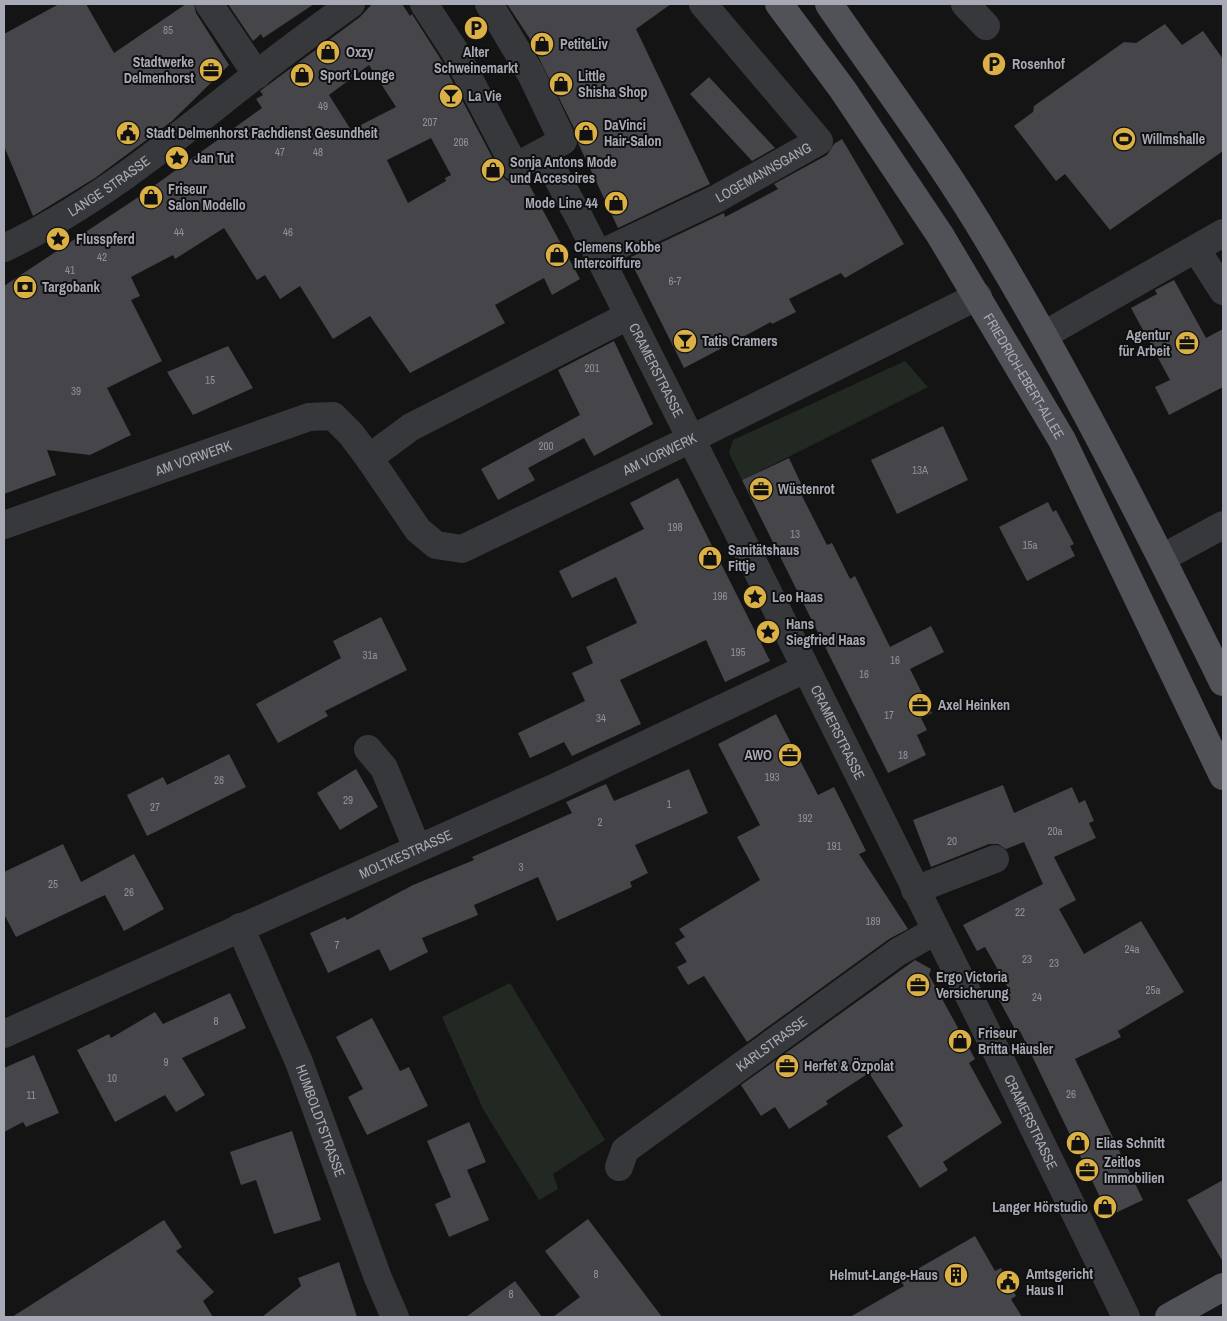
<svg xmlns="http://www.w3.org/2000/svg" width="1227" height="1321" font-family="'Archivo Narrow',sans-serif">
<rect width="100%" height="100%" fill="#141415"/>
<!-- green -->
<g fill="#222923">
<polygon points="905,361 928,387 742,480 729,453 733,440"/>
<polygon points="510,983 605,1140 553,1174 558,1189 539,1200 483,1109 442,1017"/>
</g>
<!-- building -->
<g fill="#46464a" fill-rule="evenodd">
<polygon points="59,4 86,4 114,53 186,4 194,4 196,13 229,65 172,121 156,133 95,178 33,216 4,146 4,34"/>
<polygon points="228,4 314,4 263,38 261,34 253,41"/>
<path d="M372,4H402L410,16L412,14L440,58L501,174L506,180L514,183L526,179L580,279L552,295L544,278L495,305L505,323L410,373L370,316L333,339L300,286L280,299L265,275L257,280L224,228L175,259L173,255L131,277L140,296L131,300L162,361L107,388L131,435L90,455L47,450L56,475L4,494V286L140,196L262,108L256,99L263,95L260,91L360,17ZM369,65L396,107L351,130L329,95ZM431,138L451,175L445,178L446,181L408,203L387,160Z"/>
<polygon points="507,4 671,4 636,29 710,184 618,228 578,143 577,134 536,52 538,51"/>
<polygon points="1165,24 1182,45 1203,31 1223,59 1223,151 1110,230 1065,174 1056,181 1014,126 1033,112 1034,106 1124,42 1136,43"/>
<polygon points="709,77 775,148 752,161 690,94"/>
<polygon points="842,139 904,244 845,278 841,273 789,299 796,312 772,324 771,322 684,368 632,264 634,264 631,257 724,213 725,217 778,189 774,184 827,155 834,144"/>
<polygon points="1174,280 1206,338 1223,329 1223,387 1169,415 1155,387 1170,380 1131,308 1157,294 1155,290"/>
<polygon points="614,341 653,424 594,456 584,438 528,468 535,480 498,500 481,469 580,415 558,370"/>
<polygon points="228,346 253,388 193,415 167,372"/>
<polygon points="943,426 968,480 897,514 871,460"/>
<polygon points="789,458 804,490 800,492 827,545 832,543 850,579 855,576 890,647 931,626 944,652 910,669 932,713 921,718 927,730 917,735 926,755 888,773 742,480"/>
<polygon points="678,478 770,661 725,682 706,640 620,680 641,724 572,756 564,742 530,758 518,733 585,701 572,673 593,663 586,647 637,623 616,577 572,598 559,571 644,529 630,503"/>
<polygon points="1048,502 1053,512 1056,510 1074,544 1070,546 1075,556 1027,581 999,527"/>
<polygon points="381,617 407,670 325,711 328,716 278,743 256,704 341,658 333,641"/>
<polygon points="776,714 818,795 834,787 866,851 859,854 908,929 889,939 747,1042 704,976 688,985 677,967 687,962 675,943 685,937 679,929 760,880 737,837 760,825 718,744"/>
<polygon points="229,754 246,787 147,836 127,795 163,777 167,785"/>
<polygon points="356,769 378,807 340,830 317,793"/>
<polygon points="689,769 708,813 635,845 648,873 630,882 632,887 557,921 538,877 474,905 478,915 422,938 428,952 390,971 379,949 328,973 310,933 345,917 347,920 413,885 474,860 472,857 572,813 566,802 606,784 614,801"/>
<polygon points="1003,785 1014,813 1072,787 1079,803 1085,800 1094,821 1089,823 1096,838 1054,857 1076,900 1059,909 1084,954 1141,921 1184,992 1118,1031 1121,1037 1075,1059 1143,1200 1109,1216 1020,1031 1017,1033 999,1000 1011,993 985,947 977,951 963,925 1043,884 1024,842 1006,849 998,844 989,844 931,867 913,820"/>
<polygon points="63,844 81,882 134,854 164,909 124,931 105,895 16,937 4,914 4,872"/>
<polygon points="915,960 931,969 929,975 975,1059 969,1063 1002,1123 943,1162 948,1170 920,1188 887,1136 903,1126 869,1073 826,1101 828,1104 789,1129 775,1107 761,1116 741,1085"/>
<polygon points="230,993 246,1028 182,1058 205,1095 176,1112 165,1095 115,1122 77,1050 109,1034 111,1038 155,1012 163,1024"/>
<polygon points="372,1018 400,1071 409,1067 428,1106 367,1135 348,1097 363,1089 336,1037"/>
<polygon points="34,1055 59,1113 26,1127 23,1122 4,1132 4,1068"/>
<polygon points="469,1122 486,1162 467,1170 489,1220 449,1237 435,1204 451,1197 427,1141"/>
<polygon points="292,1131 321,1220 274,1234 256,1180 241,1185 230,1152"/>
<polygon points="1223,1180 1223,1262 1187,1200"/>
<polygon points="588,1219 662,1317 553,1317 580,1297 545,1251"/>
<polygon points="164,1220 182,1247 176,1251 214,1292 203,1301 213,1317 12,1317"/>
<polygon points="975,1236 995,1271 1001,1268 1008,1282 1016,1296 1011,1299 1022,1317 850,1317 904,1286 900,1279"/>
<polygon points="339,1262 357,1317 262,1317 301,1286 298,1278"/>
<polygon points="515,1281 542,1317 466,1317"/>
</g>
<g fill="none" stroke-linecap="round" stroke-linejoin="round">
<!-- minor -->
<g stroke="#37383b" stroke-width="28">
<polyline points="209,4 257,75"/>
<polyline points="424,4 454,50 515,167 563,141 531,74 489,4"/>
<polyline points="965,4 986,26"/>
<path id="s1" d="M543,152L579,217L729,514L980,1018L1126,1317"/>
<path id="s2" d="M4,248C98,204 175,138 257,74C288,50 319,27 351,4"/>
<polyline points="1196,249 1223,291"/>
<path id="s3" d="M598,255L716,199L819,141L703,4"/>
<polyline points="1044,335 1223,233"/>
<polyline points="369,458 411,427 628,316"/>
<path id="s4" d="M4,525L309,417L333,416L351,434L369,458L418,530L436,545L462,549L691,439L978,296"/>
<polyline points="1162,558 1223,525"/>
<polyline points="368,749 384,768 417,848"/>
<polyline points="915,890 995,859"/>
<path id="s5" d="M240,927L299,1062L378,1278L395,1317"/>
<path id="s6" d="M4,1034L558,786L805,669"/>
<path id="s7" d="M619,1167L625,1150L898,952L935,931"/>
</g>
<!-- major -->
<g stroke="#515258" stroke-width="28">
<path id="s8" d="M779,4L843,90L940,235L1062,440L1223,776"/>
<path d="M829,4C883,83 941,160 990,243C1075,385 1150,534 1223,682"/>
<polyline points="1169,1317 1223,1287"/>
</g>
</g>
<!-- icons -->
<defs>
<g id="parking-disc" transform="scale(1.25)"><circle r="9.5" fill="#dbb145" stroke="#0f0f10"/><path d="M-3.5-5.5H1a3.5 3.5 0 0 1 0 7H-1V5.5H-3.5ZM-1-3.4V-.6H.8a1.4 1.4 0 0 0 0-2.8Z" fill="#111"/></g>
<g id="shop-disc" transform="scale(1.25)"><circle r="9.5" fill="#dbb145" stroke="#0f0f10"/><path d="M-5-2.5h2.3a2.7 3.5 0 0 1 5.4 0H5L5.5 6h-11ZM-1.5-2.5h3a1.5 2.3 0 0 0-3 0Z" fill="#111"/></g>
<g id="office-disc" transform="scale(1.25)"><circle r="9.5" fill="#dbb145" stroke="#0f0f10"/><path d="M-6-3h4V-5.5h4V-3h4V5H-6ZM-1-4.5V-3h2v-1.5ZM-6 0V1H6V0Z" fill="#111"/></g>
<g id="bar-disc" transform="scale(1.25)"><circle r="9.5" fill="#dbb145" stroke="#0f0f10"/><path d="M-6-5H6L.8 .8V4.5H3.5V6h-7V4.5H-.8V.8Z" fill="#111"/></g>
<g id="civic-disc" transform="scale(1.25)"><circle r="9.5" fill="#dbb145" stroke="#0f0f10"/><path d="M-.6-6.5H3V-4.5H.6V-3L4-1V1h2V6H-6V1h2V-1L-.6-3ZM-1.2 2.5V6h2.4V2.5Z" fill="#111"/></g>
<g id="stadium-disc" transform="scale(1.25)"><circle r="9.5" fill="#dbb145" stroke="#0f0f10"/><path d="M0-5a6.5 5 0 1 0 0 10a6.5 5 0 1 0 0-10ZM-3.5-1.8h7v3.6h-7Z" fill="#111"/></g>
<g id="sight-disc" transform="scale(1.25)"><circle r="9.5" fill="#dbb145" stroke="#0f0f10"/><path d="M0-6L1.8-2.2L6-1.7L2.9 1.2L3.7 5.4L0 3.3L-3.7 5.4L-2.9 1.2L-6-1.7L-1.8-2.2Z" fill="#111"/></g>
<g id="bank-disc" transform="scale(1.25)"><circle r="9.5" fill="#dbb145" stroke="#0f0f10"/><path d="M-6-4H6V4H-6ZM0-2.3a2.3 2.3 0 1 0 0 4.6a2.3 2.3 0 1 0 0-4.6Z" fill="#111"/></g>
<g id="building-disc" transform="scale(1.25)"><circle r="9.5" fill="#dbb145" stroke="#0f0f10"/><path d="M-4-6H4V6H1V3H-1V6H-4ZM-2.5-4.3h1.7v1.8h-1.7ZM.8-4.3h1.7v1.8H.8ZM-2.5-1h1.7V.8h-1.7ZM.8-1h1.7V.8H.8Z" fill="#111"/></g>
</defs>
<g fill-rule="evenodd">
<use href="#parking-disc" x="476" y="28"/>
<use href="#shop-disc" x="542" y="44"/>
<use href="#shop-disc" x="328" y="52"/>
<use href="#parking-disc" x="994" y="64"/>
<use href="#office-disc" x="211" y="70"/>
<use href="#shop-disc" x="302" y="75"/>
<use href="#shop-disc" x="561" y="84"/>
<use href="#bar-disc" x="451" y="96"/>
<use href="#civic-disc" x="128" y="133"/>
<use href="#shop-disc" x="586" y="133"/>
<use href="#stadium-disc" x="1124" y="139"/>
<use href="#sight-disc" x="177" y="158"/>
<use href="#shop-disc" x="493" y="170"/>
<use href="#shop-disc" x="151" y="197"/>
<use href="#shop-disc" x="616" y="203"/>
<use href="#sight-disc" x="58" y="239"/>
<use href="#shop-disc" x="557" y="255"/>
<use href="#bank-disc" x="25" y="287"/>
<use href="#bar-disc" x="685" y="341"/>
<use href="#office-disc" x="1187" y="343"/>
<use href="#office-disc" x="761" y="489"/>
<use href="#shop-disc" x="710" y="558"/>
<use href="#sight-disc" x="755" y="597"/>
<use href="#sight-disc" x="768" y="632"/>
<use href="#office-disc" x="920" y="705"/>
<use href="#office-disc" x="790" y="755"/>
<use href="#office-disc" x="918" y="985"/>
<use href="#shop-disc" x="960" y="1041"/>
<use href="#office-disc" x="787" y="1066"/>
<use href="#shop-disc" x="1078" y="1143"/>
<use href="#office-disc" x="1087" y="1170"/>
<use href="#shop-disc" x="1105" y="1207"/>
<use href="#building-disc" x="956" y="1275"/>
<use href="#civic-disc" x="1008" y="1282"/>
</g>
<g text-anchor="middle" stroke-width="4" stroke-linejoin="round" paint-order="stroke">
<!-- number labels -->
<g font-size="11" fill="#8f919a">
<text x="168" y="34">85</text>
<text x="323" y="110">49</text>
<text x="430" y="126">207</text>
<text x="461" y="146">206</text>
<text x="280" y="156">47</text>
<text x="318" y="156">48</text>
<text x="179" y="236">44</text>
<text x="288" y="236">46</text>
<text x="102" y="261">42</text>
<text x="70" y="274">41</text>
<text x="675" y="285">6-7</text>
<text x="592" y="372">201</text>
<text x="210" y="384">15</text>
<text x="76" y="395">39</text>
<text x="546" y="450">200</text>
<text x="920" y="474">13A</text>
<text x="675" y="531">198</text>
<text x="795" y="538">13</text>
<text x="1030" y="549">15a</text>
<text x="720" y="600">196</text>
<text x="738" y="656">195</text>
<text x="370" y="659">31a</text>
<text x="895" y="664">16</text>
<text x="864" y="678">16</text>
<text x="889" y="719">17</text>
<text x="601" y="722">34</text>
<text x="903" y="759">18</text>
<text x="772" y="781">193</text>
<text x="219" y="784">28</text>
<text x="348" y="804">29</text>
<text x="669" y="808">1</text>
<text x="155" y="811">27</text>
<text x="805" y="822">192</text>
<text x="600" y="826">2</text>
<text x="1055" y="835">20a</text>
<text x="952" y="845">20</text>
<text x="834" y="850">191</text>
<text x="521" y="871">3</text>
<text x="53" y="888">25</text>
<text x="129" y="896">26</text>
<text x="1020" y="916">22</text>
<text x="873" y="925">189</text>
<text x="337" y="949">7</text>
<text x="1132" y="953">24a</text>
<text x="1027" y="963">23</text>
<text x="1054" y="967">23</text>
<text x="1153" y="994">25a</text>
<text x="1037" y="1001">24</text>
<text x="216" y="1025">8</text>
<text x="166" y="1066">9</text>
<text x="112" y="1082">10</text>
<text x="1071" y="1098">26</text>
<text x="31" y="1099">11</text>
<text x="596" y="1278">8</text>
<text x="511" y="1298">8</text>
</g>
<!-- poi labels -->
<g font-size="14" font-weight="bold" fill="#a7aab4" stroke="#0f0f10" text-anchor="start">
<text x="560" y="49">PetiteLiv</text>
<text x="346" y="57">Oxzy</text>
<text x="476" y="57" text-anchor="middle">Alter<tspan x="476" dy="16">Schweinemarkt</tspan></text>
<text x="194" y="67" text-anchor="end">Stadtwerke<tspan x="194" dy="16">Delmenhorst</tspan></text>
<text x="1012" y="69">Rosenhof</text>
<text x="320" y="80">Sport Lounge</text>
<text x="578" y="81">Little<tspan x="578" dy="16">Shisha Shop</tspan></text>
<text x="468" y="101">La Vie</text>
<text x="604" y="130">DaVinci<tspan x="604" dy="16">Hair-Salon</tspan></text>
<text x="146" y="138">Stadt Delmenhorst Fachdienst Gesundheit</text>
<text x="1142" y="144">Willmshalle</text>
<text x="194" y="163">Jan Tut</text>
<text x="510" y="167">Sonja Antons Mode<tspan x="510" dy="16">und Accesoires</tspan></text>
<text x="168" y="194">Friseur<tspan x="168" dy="16">Salon Modello</tspan></text>
<text x="598" y="208" text-anchor="end">Mode Line 44</text>
<text x="76" y="244">Flusspferd</text>
<text x="574" y="252">Clemens Kobbe<tspan x="574" dy="16">Intercoiffure</tspan></text>
<text x="42" y="292">Targobank</text>
<text x="1170" y="340" text-anchor="end">Agentur<tspan x="1170" dy="16">für Arbeit</tspan></text>
<text x="702" y="346">Tatis Cramers</text>
<text x="778" y="494">Wüstenrot</text>
<text x="728" y="555">Sanitätshaus<tspan x="728" dy="16">Fittje</tspan></text>
<text x="772" y="602">Leo Haas</text>
<text x="786" y="629">Hans<tspan x="786" dy="16">Siegfried Haas</tspan></text>
<text x="938" y="710">Axel Heinken</text>
<text x="772" y="760" text-anchor="end">AWO</text>
<text x="936" y="982">Ergo Victoria<tspan x="936" dy="16">Versicherung</tspan></text>
<text x="978" y="1038">Friseur<tspan x="978" dy="16">Britta Häusler</tspan></text>
<text x="804" y="1071">Herfet &amp; Özpolat</text>
<text x="1096" y="1148">Elias Schnitt</text>
<text x="1104" y="1167">Zeitlos<tspan x="1104" dy="16">Immobilien</tspan></text>
<text x="1088" y="1212" text-anchor="end">Langer Hörstudio</text>
<text x="1026" y="1279">Amtsgericht<tspan x="1026" dy="16">Haus II</tspan></text>
<text x="938" y="1280" text-anchor="end">Helmut-Lange-Haus</text>
</g>
<!-- street labels -->
<g font-size="14" fill="#a7aab4" stroke="#0f0f10">
<text dy="5" stroke="none"><textPath href="#s3" startOffset="185">LOGEMANNSGANG</textPath></text>
<text dy="5" stroke="none"><textPath href="#s2" startOffset="122">LANGE STRASSE</textPath></text>
<text dy="5" stroke="none"><textPath href="#s1" startOffset="246">CRAMERSTRASSE</textPath></text>
<text dy="5" stroke="none"><textPath href="#s8" startOffset="446">FRIEDRICH-EBERT-ALLEE</textPath></text>
<text dy="5" stroke="none"><textPath href="#s4" startOffset="759">AM VORWERK</textPath></text>
<text dy="5" stroke="none"><textPath href="#s4" startOffset="201">AM VORWERK</textPath></text>
<text dy="5" stroke="none"><textPath href="#s1" startOffset="651">CRAMERSTRASSE</textPath></text>
<text dy="5" stroke="none"><textPath href="#s6" startOffset="440">MOLTKESTRASSE</textPath></text>
<text dy="5" stroke="none"><textPath href="#s7" startOffset="199">KARLSTRASSE</textPath></text>
<text dy="5" stroke="none"><textPath href="#s5" startOffset="210">HUMBOLDTSTRASSE</textPath></text>
<text dy="5" stroke="none"><textPath href="#s1" startOffset="1086">CRAMERSTRASSE</textPath></text>
</g>
</g>
<!-- border -->
<rect width="1227" height="1321" fill="none" stroke="#a7aab4" stroke-width="10"/>
</svg>
